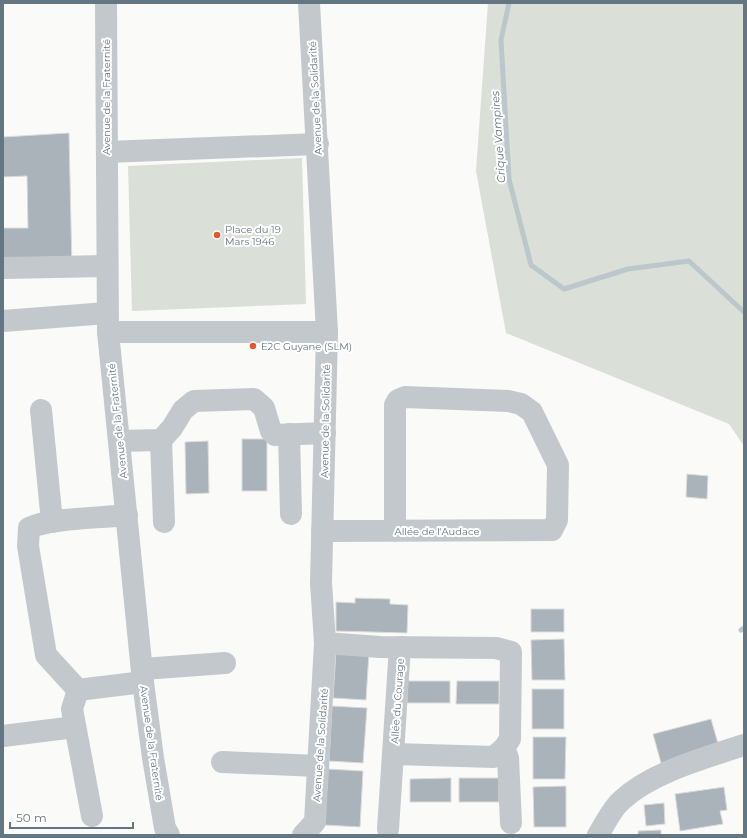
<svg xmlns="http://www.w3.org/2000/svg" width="747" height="838" font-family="Montserrat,sans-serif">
<rect width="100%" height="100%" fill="#fafaf8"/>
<!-- green -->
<g fill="#dadfd7">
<polygon points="488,3 744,3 744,446 729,424 506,333 476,171"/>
<polygon points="302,158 306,304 132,311 128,166"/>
</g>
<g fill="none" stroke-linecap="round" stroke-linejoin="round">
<!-- stream -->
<g stroke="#bbc7cb" stroke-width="5">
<polyline points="509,3 501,40 509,179 531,265 564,289 628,269 689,261 744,312"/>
<polyline points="741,630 744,628"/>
</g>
</g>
<!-- building -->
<g fill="#aab3b9" stroke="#dcdcda">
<polygon points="69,133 72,269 3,269 3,228 28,228 27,176 3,177 3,137"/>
<rect x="242" y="439" width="25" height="52"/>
<polygon points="208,441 209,493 186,494 185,442"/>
<polygon points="687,474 708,476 707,499 686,497"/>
<polygon points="355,598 390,599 390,604 408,605 407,633 336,631 336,602 355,603"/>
<rect x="531" y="609" width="33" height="23"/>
<polygon points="564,639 565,680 532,680 531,640"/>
<polygon points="336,650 369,652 366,700 333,698"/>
<rect x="407" y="681" width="43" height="22"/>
<polygon points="457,681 499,681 499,704 456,704"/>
<rect x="532" y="689" width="32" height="40"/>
<polygon points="332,706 367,708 363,763 329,761"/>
<polygon points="711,719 719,747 661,763 653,734"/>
<polygon points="533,737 566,737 565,779 533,779"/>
<polygon points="328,769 363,771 360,827 324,825"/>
<polygon points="451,778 451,802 410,802 410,779"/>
<rect x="459" y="778" width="40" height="24"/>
<polygon points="566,786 566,827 534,827 533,787"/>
<polygon points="724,787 727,810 720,811 723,824 680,831 675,794"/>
<polygon points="664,803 665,824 646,826 644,805"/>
<polygon points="661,830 661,835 638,835 638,831"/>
</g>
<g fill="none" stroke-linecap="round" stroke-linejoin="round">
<!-- minor -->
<g stroke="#c3c8cc" stroke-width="22">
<polyline points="106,3 108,332 143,682 153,758 165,828 169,835"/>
<polyline points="107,152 318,144"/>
<polyline points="3,268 107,266"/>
<polyline points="3,321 107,313"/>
<polyline points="108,332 327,332"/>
<polyline points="41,410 52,522"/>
<polyline points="289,434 291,514"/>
<polyline points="161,440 164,522"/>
<polyline points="119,441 161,440 172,428 183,410 194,401 254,399 264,408 271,431 275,435 325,433"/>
<polyline points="322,531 552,530 557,520 558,465 532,412 521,404 508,401 405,397 398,400 395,405 395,531"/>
<polyline points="325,643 380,647 496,648 511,652 510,739 504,748 494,757 394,754"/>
<polyline points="143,669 225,663"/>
<path d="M78,690L46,655L28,546L29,528C50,518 102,518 127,515"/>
<polyline points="3,736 75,727"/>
<polyline points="504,748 508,758 511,823"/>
<polyline points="222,762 318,766"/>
<polyline points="92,816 72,709 78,690 143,682"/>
<polyline points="388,829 400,647"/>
<polyline points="303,835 315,822 325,643 321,583 327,332 309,3"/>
<path d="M598,835C605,824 612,808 622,800C652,772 705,758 744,745"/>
</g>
</g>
<!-- markers -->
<g fill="#e4572e" stroke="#fff" stroke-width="1.5">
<circle cx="217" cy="235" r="4"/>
<circle cx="253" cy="346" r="4"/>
</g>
<g text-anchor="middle" stroke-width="4" stroke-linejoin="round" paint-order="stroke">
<!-- street labels -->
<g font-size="10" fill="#657683" stroke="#fff">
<text transform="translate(106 97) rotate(-90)" y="4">Avenue de la Fraternité</text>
<text transform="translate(315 98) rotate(-93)" y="4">Avenue de la Solidarité</text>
<text transform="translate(117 421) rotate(-96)" y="4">Avenue de la Fraternité</text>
<text transform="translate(325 421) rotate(-89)" y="4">Avenue de la Solidarité</text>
<text x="437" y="535">Allée de l'Audace</text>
<text transform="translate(397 701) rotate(-86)" y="4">Allée du Courage</text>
<text transform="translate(152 743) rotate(82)" y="4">Avenue de la Fraternité</text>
<text transform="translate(320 745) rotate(-86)" y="4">Avenue de la Solidarité</text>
</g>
<!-- poi labels -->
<g font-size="10" fill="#657683" stroke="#fff" text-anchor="start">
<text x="225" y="233">Place du 19<tspan x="225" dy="12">Mars 1946</tspan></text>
<text x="261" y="350">E2C Guyane (SLM)</text>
</g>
<!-- water labels -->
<g font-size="11" font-style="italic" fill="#60757c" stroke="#fff">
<text transform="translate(498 137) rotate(-94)" y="4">Crique Vampires</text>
</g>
</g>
<!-- border -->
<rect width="747" height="838" fill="none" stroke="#657683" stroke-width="8"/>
<!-- scale -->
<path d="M10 822v6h123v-6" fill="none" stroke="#657683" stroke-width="2"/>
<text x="16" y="822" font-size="12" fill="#657683" stroke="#ffffff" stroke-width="3" paint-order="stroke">50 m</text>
</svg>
